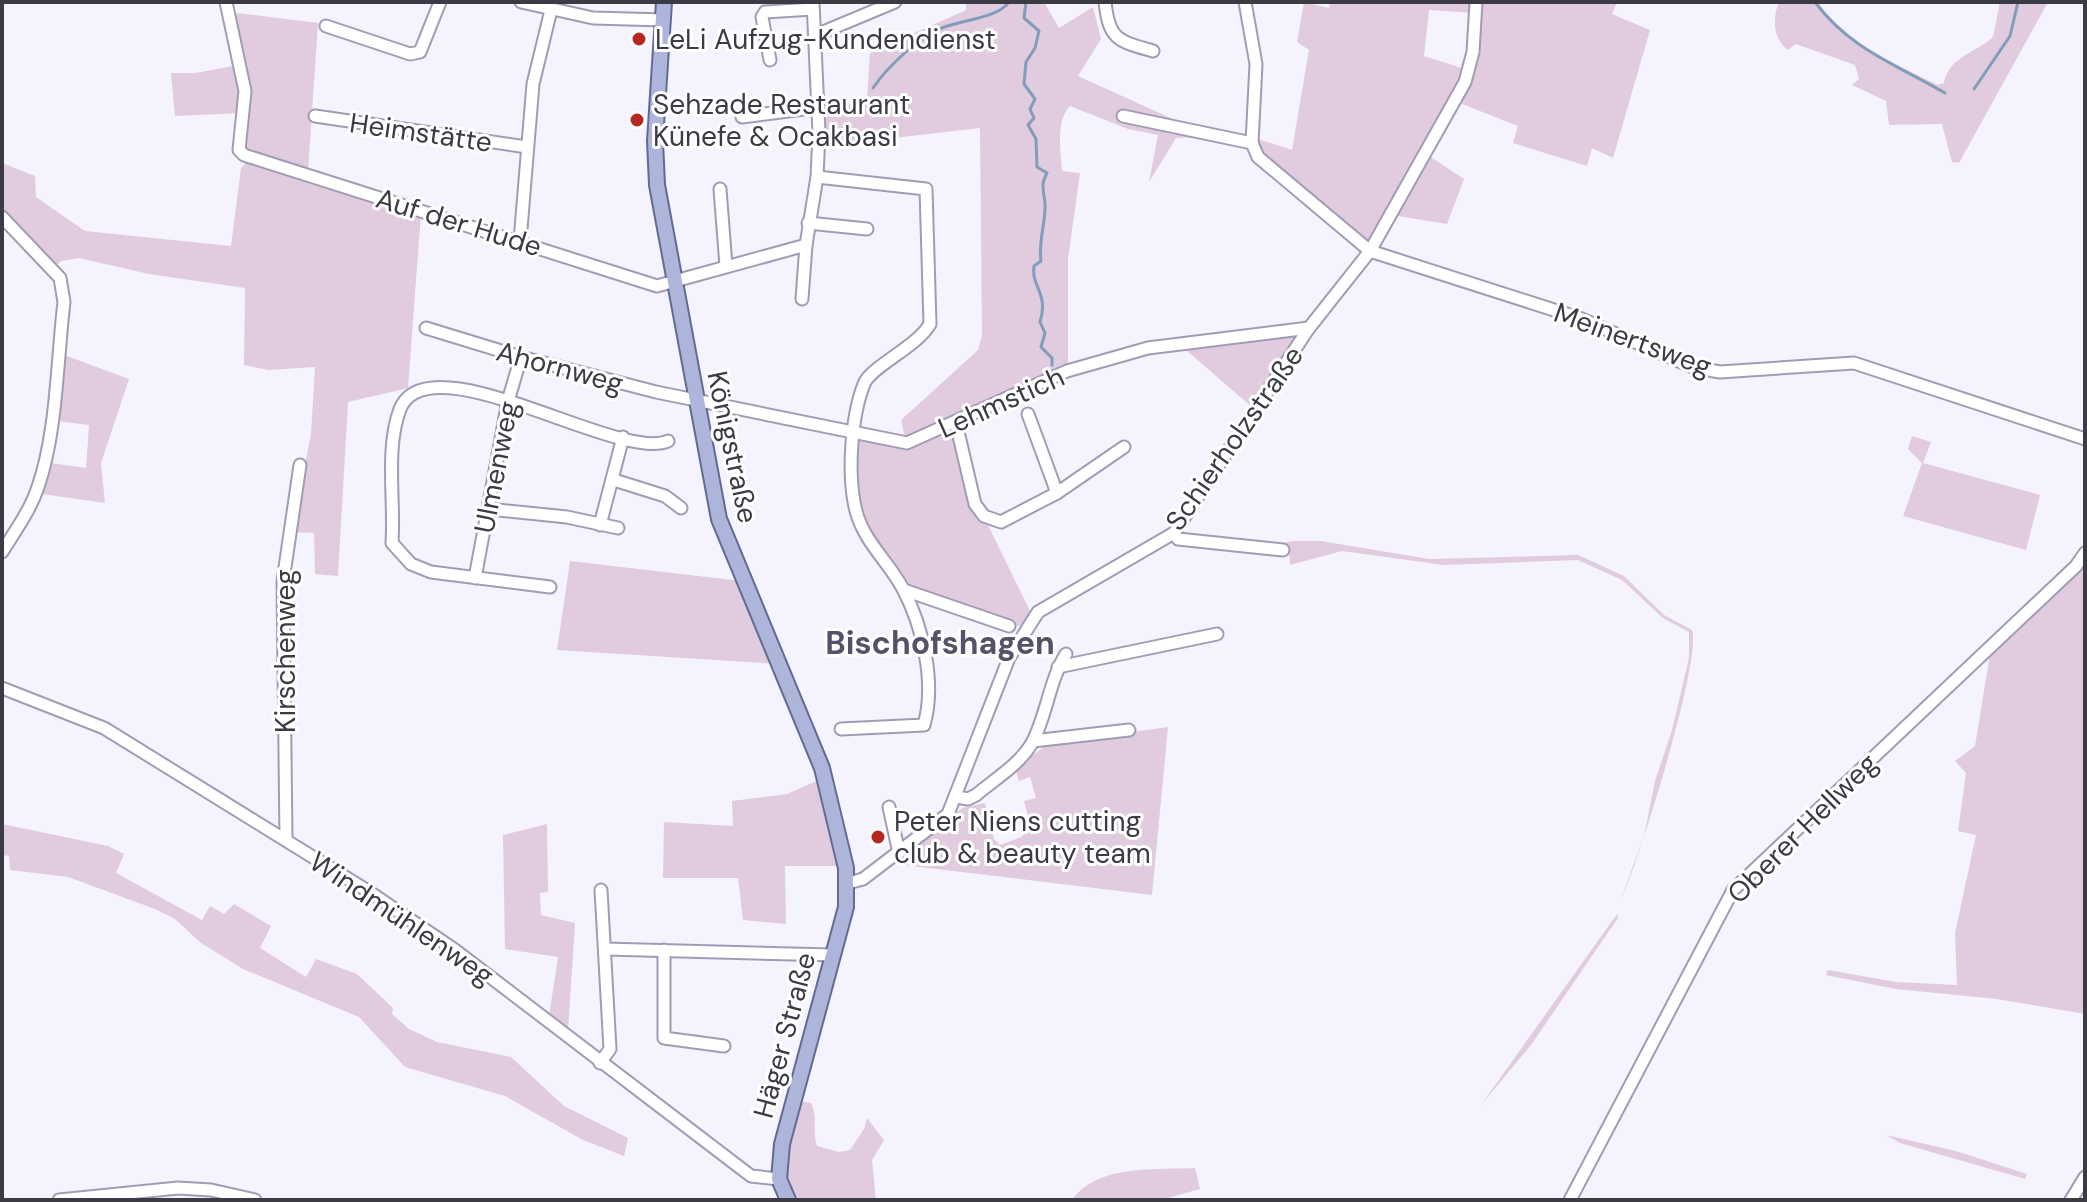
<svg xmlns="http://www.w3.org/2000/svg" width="2087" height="1202" font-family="'DM Sans',sans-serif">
<rect width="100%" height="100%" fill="#f5f3fe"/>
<!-- green -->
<g fill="#e1cbde">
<path d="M966,2H1044L1059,28L1093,7L1101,39L1078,76L1197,130L1196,137L1176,138L1149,182L1158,135L1128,129L1070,106C1055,121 1061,152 1062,171L1080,173L1068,259V367L954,421L905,437L901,420L978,350L982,336L980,128L825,146V110L867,100L870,53L966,10Z"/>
<polygon points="1304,2 1329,8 1330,2 1473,2 1473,13 1429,10 1424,56 1465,69 1369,241 1366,241 1261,155 1255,138 1292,150 1309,50 1297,42"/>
<polygon points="1481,2 1617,2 1612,14 1650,30 1613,158 1592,148 1587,166 1513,143 1518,126 1457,102 1476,64"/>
<path d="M1779,2H1817C1847,45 1893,63 1938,85L1944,83C1949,57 1975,53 1993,37L2000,2H2048L1959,163L1952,162L1942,124L1889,125L1886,101L1852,85L1859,79L1855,65L1796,44L1788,50C1773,39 1772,19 1779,2Z"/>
<polygon points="237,13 318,23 308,171 248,153 244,147 235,20"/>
<polygon points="238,65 241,113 175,116 171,73 196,73"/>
<polygon points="1426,154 1464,179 1447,224 1392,215"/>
<polygon points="249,160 421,213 408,388 348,402 338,576 315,574 314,533 292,532 311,434 315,367 268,370 244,365 245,288 149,274 79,258 61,261 54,268 2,214 2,163 35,176 36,197 85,231 231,246 241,168"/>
<polygon points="1299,335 1253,408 1179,344"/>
<polygon points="56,352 129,379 101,463 105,503 35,493 43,462 86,468 89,425 49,420"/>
<polygon points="955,430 973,505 987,523 1032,615 1021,627 905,588 859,515 855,436 907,445"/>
<polygon points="1912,436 1931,442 1923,463 2040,495 2026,550 1903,516 1922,463 1908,449"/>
<path d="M1293,541H1321L1429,559L1578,555L1624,576L1664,615L1692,630C1702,660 1637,867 1620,902L1644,836L1655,781L1672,730L1689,658V632L1663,618L1622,580L1578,560L1444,565L1342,551L1290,565L1289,548L1271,545Z"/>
<polygon points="570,561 741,581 778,664 557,650"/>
<polygon points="2079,566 2085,571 2085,1014 1997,999 1896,989 1826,975 1828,970 1896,982 1957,985 1955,933 1976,835 1958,831 1966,773 1955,761 1975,746 1990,654"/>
<polygon points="1168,727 1152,895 895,864 962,808 985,803 994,839 1000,845 1021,837 1031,828 1024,801 1036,798 1030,777 1019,781 1015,768 1048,744"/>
<polygon points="823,778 843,866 785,866 786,924 743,920 738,878 663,878 664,822 733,826 732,801 787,794"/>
<polygon points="2,824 108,846 124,854 116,873 202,920 210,906 224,914 234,904 271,926 260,948 306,977 316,959 357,974 393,1008 392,1014 409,1029 437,1042 511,1057 564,1106 628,1138 624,1156 583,1140 505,1096 405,1067 359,1017 243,969 201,943 175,919 155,909 68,877 10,870 9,856 2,855"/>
<polygon points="547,824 548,892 540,893 541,915 575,923 568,1032 549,1016 558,957 505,949 503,835"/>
<polygon points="1617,914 1618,918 1531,1045 1481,1105"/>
<path d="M798,1101L811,1103C818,1116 812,1132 817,1146L839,1152L850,1150L864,1129L867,1118L884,1140L872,1160L876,1200H793C777,1167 790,1135 798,1101Z"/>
<polygon points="1886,1135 1956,1151 2027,1174 2025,1179 1900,1143"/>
<path d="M1195,1168L1200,1189L1161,1200H1072C1098,1164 1155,1170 1195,1168Z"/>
</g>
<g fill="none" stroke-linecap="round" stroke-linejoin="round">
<!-- stream -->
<g stroke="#829cbc" stroke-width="3">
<path d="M1026,2L1024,18L1039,31L1035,48L1026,62L1024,84L1035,99L1030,109L1034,118L1028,125L1036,139L1037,167L1047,173C1040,186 1044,190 1045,204C1046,222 1038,241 1041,261L1034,266C1031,287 1049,293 1040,322L1045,333L1041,347L1052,358V365"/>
<path d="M1815,2C1850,49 1895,64 1945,93"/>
<path d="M873,88C888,66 918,38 942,28C962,20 998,18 1009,2"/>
<polyline points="1974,89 2010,36 2018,2"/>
</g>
<!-- minor casing -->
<g stroke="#a09cb6" stroke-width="15">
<g id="minor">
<polyline points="226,2 245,91 239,150 244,155 657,286 806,245 817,177 819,133 813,2"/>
<polyline points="521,2 593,18 664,20"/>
<path d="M1105,2C1109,40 1118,41 1153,51"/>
<polyline points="1245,2 1256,64 1252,143 1258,157 1370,251 1582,319 1692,367 1720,372 1854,363 2085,439"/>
<polyline points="326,26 410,54 420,52 440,2"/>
<polyline points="816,35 895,2"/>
<polyline points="770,60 762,17 765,12 813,9"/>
<polyline points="315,116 527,147"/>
<polyline points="1123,116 1252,143"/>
<polyline points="742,117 819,107"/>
<path d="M817,177L926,189L930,324C917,347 870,367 864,384C851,417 847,476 856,511C864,542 889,562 903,589C923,627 936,683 924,725L841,729"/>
<polyline points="720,189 726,266"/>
<path d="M2,217L60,278L64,302C57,360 57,432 38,487C30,511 15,531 2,552"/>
<polyline points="808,223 867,229"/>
<polyline points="520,241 533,84 551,10"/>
<polyline points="802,299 806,245"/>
<polyline points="426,328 521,357 656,392 907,443 1067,371 1148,348 1309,328"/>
<polyline points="1028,414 1057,493"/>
<polyline points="956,423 975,504 984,516 1001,522 1057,493 1124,447"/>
<polyline points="614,480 665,496 681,508"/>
<polyline points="488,509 567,517 618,528"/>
<polyline points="600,525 623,437"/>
<polyline points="1174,533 1178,539 1283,550"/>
<polyline points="475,578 508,401 521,357"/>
<path d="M550,587L431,572L411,564L392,543C395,501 385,449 400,409C428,339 620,463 668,441"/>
<polyline points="904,590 1009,626"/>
<polyline points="1058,667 1217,634"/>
<polyline points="2,688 104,728 371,893 455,950 751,1176 779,1179"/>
<polyline points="1033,741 1129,730"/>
<path d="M957,797L968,799L976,795C995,779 1020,764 1032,743C1047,715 1049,681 1066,654"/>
<polyline points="889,807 899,853"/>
<polyline points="286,839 283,581 300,465"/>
<polyline points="848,883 863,879 948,814 1009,658 1038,612 1174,533 1309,328 1370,251 1465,82 1473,52 1476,2"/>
<polyline points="605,949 833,955"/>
<polyline points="664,950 664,1038 724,1046"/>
<polyline points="600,1063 610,1049 601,890"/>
<polyline points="59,1200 178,1188 211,1190 255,1200"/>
<polyline points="1570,1200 1733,890 2076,566 2085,553"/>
<polyline points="2071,1200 2085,1177"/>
</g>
</g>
<!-- major casing -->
<g stroke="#626a96" stroke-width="18">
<polyline id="major" points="664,2 655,141 657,185 719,519 822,768 846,868 846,907 782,1144 779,1179 788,1200"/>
</g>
<!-- minor -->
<use href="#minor" stroke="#fff" stroke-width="11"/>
<!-- major -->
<use href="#major" stroke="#adb5da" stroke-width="14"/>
</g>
<!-- markers -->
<g fill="#b62722" stroke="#fff" stroke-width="3">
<circle cx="639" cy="39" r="8"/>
<circle cx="637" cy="120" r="8"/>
<circle cx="878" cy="837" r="8"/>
</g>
<g text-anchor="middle" stroke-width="6" stroke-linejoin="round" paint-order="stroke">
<!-- poi labels -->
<g font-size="28" fill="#3b3a45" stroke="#fff" text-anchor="start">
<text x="655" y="49">LeLi Aufzug-Kundendienst</text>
<text x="653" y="114">Sehzade Restaurant<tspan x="653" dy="32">Künefe &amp; Ocakbasi</tspan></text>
<text x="894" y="831">Peter Niens cutting<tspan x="894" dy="32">club &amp; beauty team</tspan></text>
</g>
<!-- street labels -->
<g font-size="28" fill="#3b3a45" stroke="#fff">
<text transform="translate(421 132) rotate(8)" y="10">Heimstätte</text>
<text transform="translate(459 222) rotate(17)" y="10">Auf der Hude</text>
<text transform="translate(1633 339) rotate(20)" y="10">Meinertsweg</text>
<text transform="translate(560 367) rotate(15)" y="10">Ahornweg</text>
<text transform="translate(1001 402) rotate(-24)" y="10">Lehmstich</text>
<text transform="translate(1234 438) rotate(-55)" y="10">Schierholzstraße</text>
<text transform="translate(733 447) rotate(78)" y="10">Königstraße</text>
<text transform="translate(496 467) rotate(-79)" y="10">Ulmenweg</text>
<text transform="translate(285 651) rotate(-90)" y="10">Kirschenweg</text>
<text transform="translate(1802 828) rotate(-45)" y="10">Oberer Hellweg</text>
<text transform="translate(402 918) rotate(34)" y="10">Windmühlenweg</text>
<text transform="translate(784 1035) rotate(-75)" y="10">Häger Straße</text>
</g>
<!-- quarter labels -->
<g font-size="32" font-weight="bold" fill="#555168" stroke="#fff">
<text x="940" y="654">Bischofshagen</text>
</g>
</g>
<!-- border -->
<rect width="2087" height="1202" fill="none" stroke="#3b3a45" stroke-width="8"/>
</svg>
